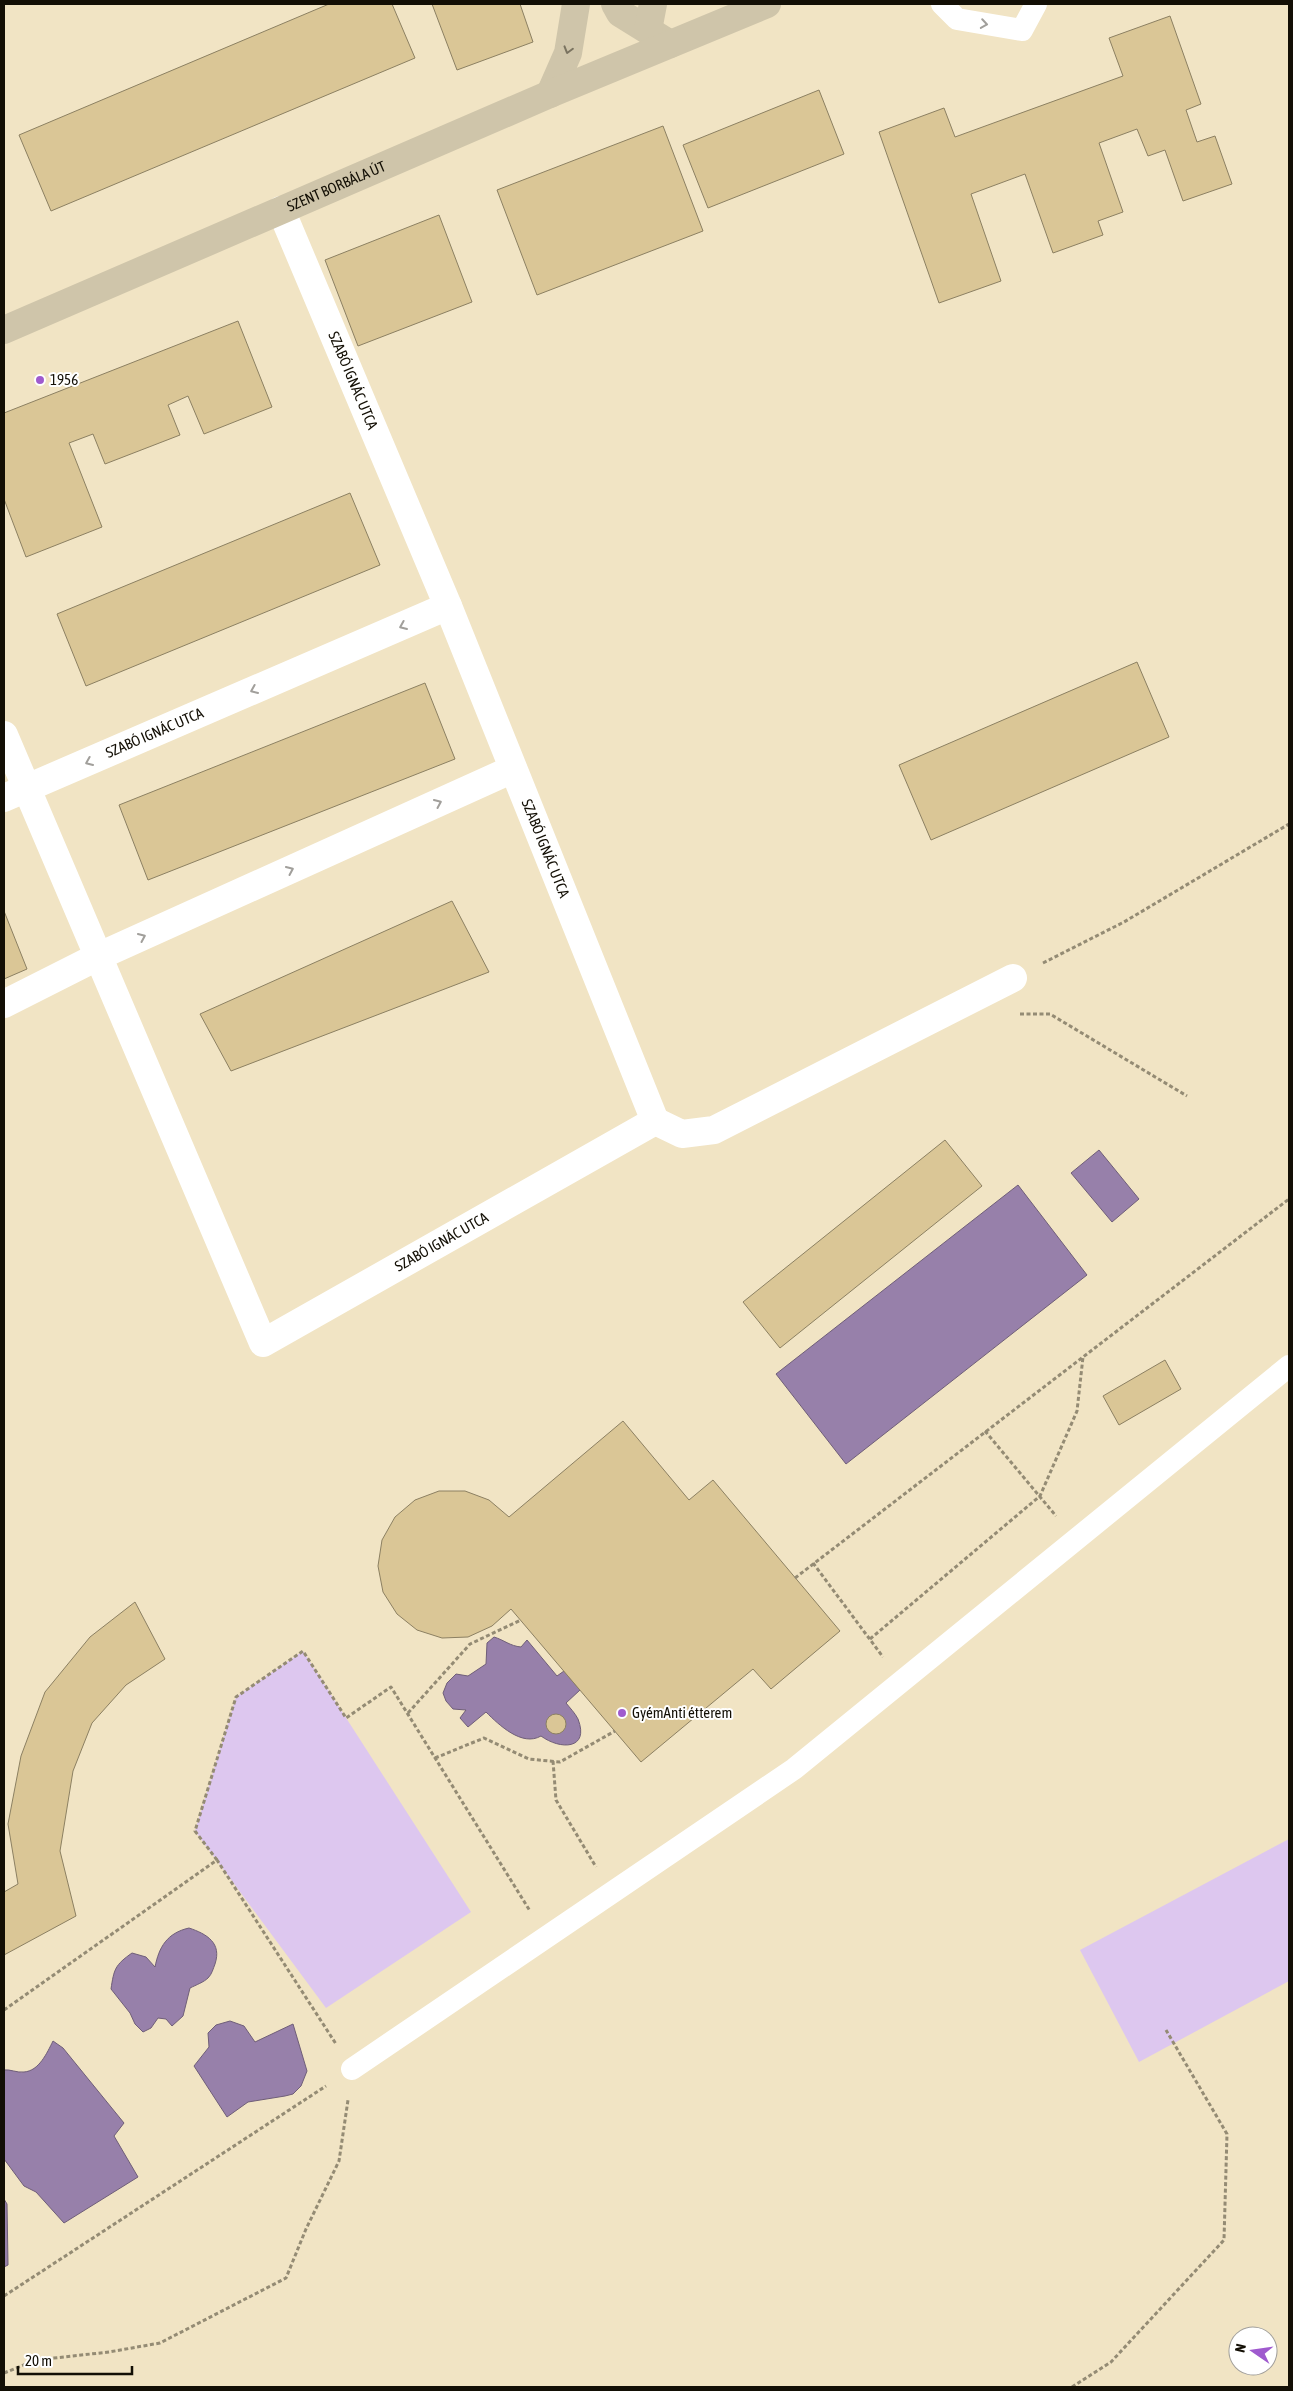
<svg xmlns="http://www.w3.org/2000/svg" width="1293" height="2391" font-family="'Asap Condensed',sans-serif">
<rect width="100%" height="100%" fill="#f1e4c4"/>
<!-- green -->
<g fill="#ddc7ef">
<polygon points="303,1651 471,1912 326,2008 195,1831 236,1697"/>
<polygon points="1289,1839 1289,1981 1139,2062 1080,1950"/>
</g>
<!-- water -->
<g fill="#9780aa" stroke="#6f5e78">
<polygon points="1099,1150 1139,1199 1112,1222 1071,1173"/>
<polygon points="1018,1185 1087,1275 846,1464 776,1374"/>
<path d="M494,1637C504,1640 510,1646 521,1647L527,1640L557,1676L564,1671L580,1690L566,1703C570,1708 575,1713 578,1719C590,1750 560,1750 541,1736C522,1747 499,1725 486,1712L468,1727L460,1718L466,1710L453,1709L446,1701L443,1693L447,1683L456,1674L468,1676L486,1664L487,1643Z"/>
<path d="M189,1928C207,1934 222,1943 215,1964C213,1969 212,1974 208,1978C204,1982 196,1985 190,1988L183,2016L172,2026L166,2019L158,2018L151,2028L143,2032L135,2024L130,2013L111,1989C114,1969 115,1965 132,1953L146,1957L155,1967C159,1947 167,1933 189,1928Z"/>
<polygon points="230,2021 244,2026 255,2042 293,2024 307,2071 301,2086 293,2094 285,2096 248,2102 227,2117 194,2066 209,2047 208,2033 216,2025"/>
<path d="M53,2041L63,2048L124,2123L114,2136L138,2177L64,2223L36,2192L24,2186L4,2159V2070C10,2069 17,2073 24,2072C39,2071 47,2053 53,2041Z"/>
<polygon points="4,2199 7,2204 8,2265 4,2267"/>
</g>
<!-- building -->
<g fill="#dac696" stroke="#8c8062">
<polygon points="329,4 392,4 415,58 51,211 19,135"/>
<polygon points="432,4 520,4 533,42 457,70"/>
<polygon points="1170,16 1201,104 1186,110 1197,142 1215,136 1232,184 1183,201 1165,150 1148,156 1137,129 1099,143 1123,212 1098,221 1103,235 1053,253 1025,174 971,194 1001,281 939,303 879,132 944,108 955,137 1123,76 1109,38"/>
<polygon points="819,90 844,154 708,208 683,145"/>
<polygon points="663,126 703,231 537,295 497,190"/>
<polygon points="439,215 472,302 358,346 325,260"/>
<polygon points="238,321 272,407 204,434 188,396 168,405 180,435 105,464 93,434 69,443 102,527 26,557 4,499 4,413"/>
<polygon points="350,493 380,565 86,686 57,614"/>
<polygon points="1137,662 1169,737 931,840 899,765"/>
<polygon points="425,683 455,759 148,880 119,805"/>
<polygon points="452,901 489,972 231,1071 200,1014"/>
<polygon points="4,911 27,969 4,979"/>
<polygon points="945,1140 982,1186 780,1348 743,1302"/>
<polygon points="1165,1360 1181,1389 1119,1425 1103,1396"/>
<polygon points="623,1421 689,1500 713,1480 840,1631 771,1689 753,1669 641,1762 511,1609 492,1626 468,1637 442,1638 417,1630 397,1614 383,1592 378,1566 382,1540 395,1517 415,1500 439,1491 465,1491 489,1500 509,1517"/>
<polygon points="135,1602 165,1659 126,1685 92,1723 73,1771 60,1851 76,1916 4,1955 4,1892 18,1884 8,1824 21,1756 45,1692 90,1637"/>
<circle cx="556" cy="1724" r="10"/>
</g>
<g fill="none" stroke-linecap="round" stroke-linejoin="round">
<!-- path -->
<g stroke="#948b74" stroke-width="3" stroke-dasharray="4 2.5" stroke-linecap="butt">
<polyline points="1043,963 1124,922 1289,824"/>
<polyline points="1020,1014 1050,1014 1187,1096"/>
<polyline points="985,1431 1056,1516"/>
<polyline points="813,1563 883,1657"/>
<polyline points="795,1578 1289,1199"/>
<polyline points="870,1639 1040,1496 1077,1411 1083,1357"/>
<polyline points="408,1713 470,1644 521,1620"/>
<polyline points="435,1758 484,1738 529,1759 560,1762 615,1731"/>
<polyline points="553,1761 556,1800 596,1867"/>
<polyline points="217,1860 195,1831 236,1697 303,1651 346,1718 391,1687 530,1911"/>
<polyline points="4,2010 217,1860 336,2044"/>
<polyline points="4,2296 326,2086"/>
<polyline points="4,2373 36,2360 109,2352 160,2343 286,2278 306,2229 339,2161 348,2100"/>
<polyline points="1072,2387 1111,2362 1224,2240 1227,2134 1166,2030"/>
</g>
<!-- lane -->
<g stroke="#fff" stroke-width="22">
<polyline points="942,4 957,19 1022,30 1036,4"/>
<polyline points="352,2069 794,1769 1289,1366"/>
</g>
<!-- street -->
<g stroke="#fff" stroke-width="28">
<path id="s1" d="M281,210L448,606L655,1121"/>
<path id="s2" d="M4,735L263,1343L655,1121"/>
<path id="s3" d="M4,798L448,606"/>
<polyline points="4,1004 97,957 513,769"/>
<polyline points="655,1121 682,1134 714,1130 1013,978"/>
</g>
<!-- secondary -->
<g stroke="#cfc5aa" stroke-width="28">
<polyline points="615,4 620,13 670,44"/>
<polyline points="648,30 653,4"/>
<polyline points="550,94 568,53 576,4"/>
<path id="s4" d="M4,330L550,94L767,4"/>
</g>
</g>
<!-- one-way arrows -->
<defs><path id="oneway-chevron" d="M-2-3.5L2.5 0L-2 3.5" fill="none" stroke-width="1.6" stroke-linecap="round" stroke-linejoin="round" transform="scale(1.25)"/></defs>
<g stroke="#a19f9b">
<use href="#oneway-chevron" transform="translate(984 24) rotate(9)"/>
<use href="#oneway-chevron" transform="translate(403 626) rotate(157)"/>
<use href="#oneway-chevron" transform="translate(254 690) rotate(157)"/>
<use href="#oneway-chevron" transform="translate(89 762) rotate(157)"/>
<use href="#oneway-chevron" transform="translate(438 803) rotate(-24)"/>
<use href="#oneway-chevron" transform="translate(290 870) rotate(-24)"/>
<use href="#oneway-chevron" transform="translate(142 937) rotate(-24)"/>
</g>
<use stroke="#7a7360" href="#oneway-chevron" transform="translate(568 50) rotate(106)"/>
<!-- markers -->
<g fill="#9f5ace" stroke="#fff" stroke-width="2">
<circle cx="40" cy="380" r="5"/>
<circle cx="622" cy="1713" r="5"/>
</g>
<g text-anchor="middle" stroke-width="4" stroke-linejoin="round" paint-order="stroke">
<!-- street labels -->
<g font-size="15" fill="#130f05" stroke="#fff">
<text dy="5" stroke="none"><textPath href="#s4" startOffset="362">SZENT BORBÁLA ÚT</textPath></text>
<text dy="5" stroke="none"><textPath href="#s1" startOffset="185">SZABÓ IGNÁC UTCA</textPath></text>
<text dy="5" stroke="none"><textPath href="#s3" startOffset="164">SZABÓ IGNÁC UTCA</textPath></text>
<text dy="5" stroke="none"><textPath href="#s1" startOffset="691">SZABÓ IGNÁC UTCA</textPath></text>
<text dy="5" stroke="none"><textPath href="#s2" startOffset="866">SZABÓ IGNÁC UTCA</textPath></text>
</g>
<!-- poi labels -->
<g font-size="15" fill="#130f05" stroke="#fff" text-anchor="start">
<text x="50" y="385">1956</text>
<text x="632" y="1718">GyémAnti étterem</text>
</g>
</g>
<!-- border -->
<rect width="1293" height="2391" fill="none" stroke="#130f05" stroke-width="10"/>
<!-- north arrow -->
<g transform="translate(1253 2351) rotate(283)"><circle r="24" fill="#ffffff" stroke="#a19f9b"/>
<path d="M0-4L9 19L0 12L-9 19Z" fill="#9f5ace"/>
<text y="-8" font-size="14" font-weight="bold" text-anchor="middle" fill="#130f05">N</text>
</g>
<!-- scale -->
<path d="M18 2366v8h114v-8" fill="none" stroke="#130f05" stroke-width="2.5"/>
<text x="25" y="2366" font-size="15" fill="#130f05" stroke="#ffffff" stroke-width="4" paint-order="stroke">20 m</text>
</svg>
